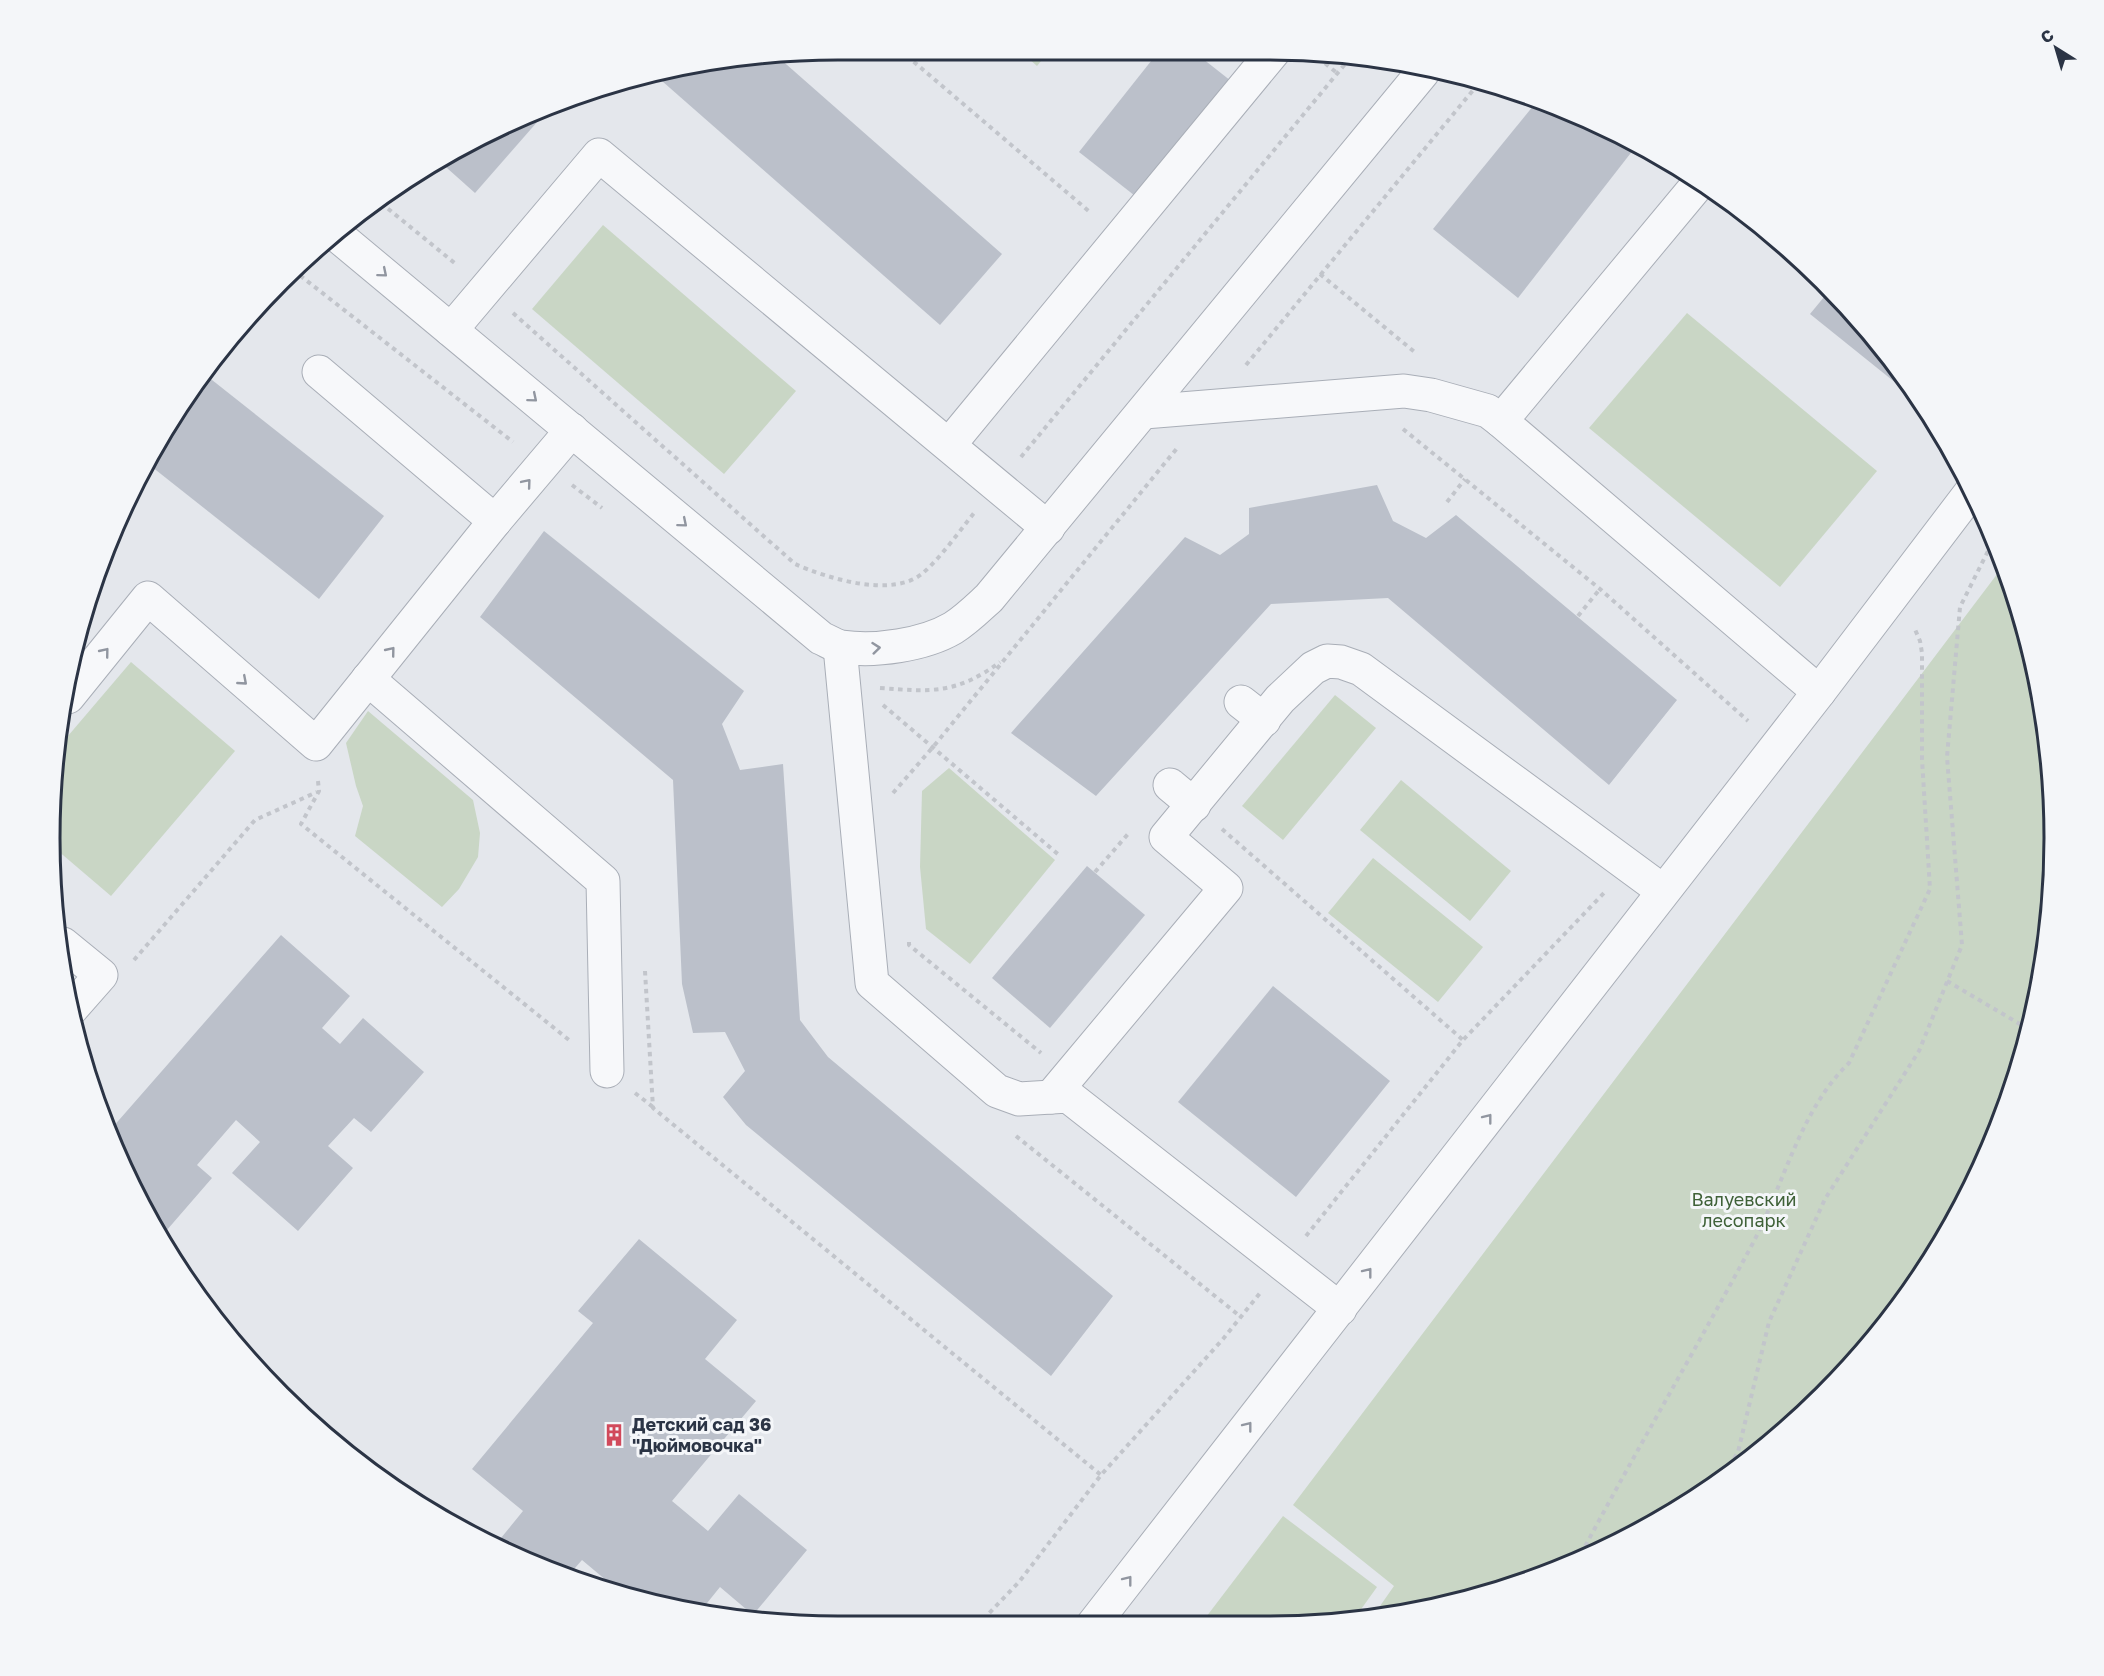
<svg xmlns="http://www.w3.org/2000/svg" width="2104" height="1676" font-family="'Golos Text',sans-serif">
<rect width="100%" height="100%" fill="#e4e7ec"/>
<!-- green -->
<g fill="#c9d6c5">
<polygon points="1019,50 1050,50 1037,66"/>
<polygon points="603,225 796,391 724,474 532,309"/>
<polygon points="1687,313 1877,471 1780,587 1589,428"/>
<polygon points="2004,565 2013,585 2048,735 2053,890 2028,1042 1973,1187 1891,1318 1786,1431 1660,1521 1470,1600 1373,1616 1394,1586 1293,1505"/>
<polygon points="131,662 235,751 111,896 50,844 50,838 62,743"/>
<polygon points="1335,695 1376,728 1283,840 1242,806"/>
<polygon points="368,711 473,800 480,833 478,857 459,889 442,907 355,836 363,806 356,786 346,743"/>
<polygon points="949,768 1055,860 970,964 926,929 920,867 922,791"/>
<polygon points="1401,780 1511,871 1470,921 1360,830"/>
<polygon points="1373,858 1483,947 1438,1002 1328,913"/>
<polygon points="1283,1516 1377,1587 1354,1619 1318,1625 1200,1625"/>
</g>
<!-- building -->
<g fill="#bbc0ca">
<polygon points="1159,51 1193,51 1231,81 1139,199 1079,152"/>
<polygon points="778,57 1002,254 940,325 654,74"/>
<polygon points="1538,100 1637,145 1518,298 1433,229"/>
<polygon points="545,113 475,193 438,160 444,155"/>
<polygon points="1829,291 1891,358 1922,404 1810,314"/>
<polygon points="207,376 384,516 319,599 147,463 155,443"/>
<polygon points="1377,485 1393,521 1426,538 1456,515 1677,700 1609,785 1388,598 1271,604 1096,796 1011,733 1185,537 1220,555 1249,534 1249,508"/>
<polygon points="544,531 744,691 722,724 740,770 783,764 800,1020 828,1057 1113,1296 1051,1376 746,1125 723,1097 745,1071 725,1032 693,1033 682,984 673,780 480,617"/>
<polygon points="1087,866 1145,915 1050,1028 992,978"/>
<polygon points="281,935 350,996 322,1028 340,1044 363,1018 424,1072 371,1132 354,1118 328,1146 353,1168 298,1231 232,1173 260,1142 236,1120 197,1165 212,1178 160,1238 155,1232 112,1128"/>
<polygon points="1273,986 1390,1081 1296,1197 1178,1102"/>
<polygon points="639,1239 737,1320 705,1359 756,1401 672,1501 708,1531 739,1494 807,1550 753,1615 720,1587 699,1613 685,1611 610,1589 613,1586 582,1560 568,1576 536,1566 501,1538 523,1511 472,1469 593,1323 578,1311"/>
</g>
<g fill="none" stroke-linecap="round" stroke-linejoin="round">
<!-- minor casing -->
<g stroke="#a9aeb7" stroke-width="35">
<g id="minor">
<polyline points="1699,183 1501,421 1819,692"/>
<path d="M338,236L821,638C828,641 835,646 842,647C875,652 924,645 953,628C966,620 977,609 989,598L1423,72"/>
<polyline points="451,330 599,155 1048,528"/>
<polyline points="319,372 495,521"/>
<polyline points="1144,412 1404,391 1431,395 1488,411 1501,421"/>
<polyline points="949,445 1274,51"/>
<polyline points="840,647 872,983 997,1091 1019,1099 1068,1096 1340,1309"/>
<polyline points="368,679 603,881 607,1071"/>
<polyline points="68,697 148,598 316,744 495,521 572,430"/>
<polyline points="1241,702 1264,720"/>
<polyline points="1170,785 1194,805"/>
<polyline points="63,944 101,975 72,1008"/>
<polyline points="1051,1097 1226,888 1166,837 1280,699 1313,668 1327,661 1341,662 1361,669 1663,891"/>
<polyline points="1092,1626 1819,692 1971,492"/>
</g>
</g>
<!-- path -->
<g stroke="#c2c5cb" stroke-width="4" stroke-dasharray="4.5 4.5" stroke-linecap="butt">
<polyline points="900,50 1091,213"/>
<polyline points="1311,52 1337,73"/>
<polyline points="381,203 457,265"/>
<polyline points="293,270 513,442"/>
<polyline points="1320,274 1417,354"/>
<path d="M513,313L795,564C827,578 892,599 923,573C942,556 958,533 974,513"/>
<polyline points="1246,365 1479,83"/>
<polyline points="1403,429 1600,589 1748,721"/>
<polyline points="1021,457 1350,58"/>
<polyline points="572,485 602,508"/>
<polyline points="1447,502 1465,479"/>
<polyline points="1578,616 1600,589"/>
<path d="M880,688C931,692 957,694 1000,662"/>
<polyline points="883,705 1059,855"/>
<polyline points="318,781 319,791 301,824 569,1040"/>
<polyline points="893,793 933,747 1178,447"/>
<polyline points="1222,829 1463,1040"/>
<polyline points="1095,872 1128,834"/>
<polyline points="909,942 909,945 1041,1053"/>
<polyline points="134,960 255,820 317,792"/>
<polyline points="645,971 653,1108 1101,1475"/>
<polyline points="1947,981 2030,1030"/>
<polyline points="635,1093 653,1107"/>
<polyline points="1016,1136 1241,1317"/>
<polyline points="1306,1236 1463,1040 1604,893"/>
<polyline points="1725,1474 1738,1452 1769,1322 1825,1199 1919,1051 1962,945 1947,757 1960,607 1993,541"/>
<path d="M1581,1554C1637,1449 1697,1347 1753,1243C1784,1184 1800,1110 1849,1063L1930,889L1922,759V653L1920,641L1914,627"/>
<polyline points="977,1626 1019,1582 1101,1475 1223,1339 1260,1293"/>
</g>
<!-- minor -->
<use href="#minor" stroke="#f7f8fa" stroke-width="33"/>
</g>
<!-- one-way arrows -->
<defs><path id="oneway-chevron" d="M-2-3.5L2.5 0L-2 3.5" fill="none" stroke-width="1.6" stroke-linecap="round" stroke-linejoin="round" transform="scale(1.5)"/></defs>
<g stroke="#9196a0">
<use href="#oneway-chevron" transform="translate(383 273) rotate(40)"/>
<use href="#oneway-chevron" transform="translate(533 398) rotate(40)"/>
<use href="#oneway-chevron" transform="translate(527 483) rotate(-50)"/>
<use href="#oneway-chevron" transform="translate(683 523) rotate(40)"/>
<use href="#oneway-chevron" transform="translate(876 648) rotate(-6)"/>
<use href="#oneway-chevron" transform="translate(391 651) rotate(-51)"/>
<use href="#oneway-chevron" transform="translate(105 652) rotate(-51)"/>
<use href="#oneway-chevron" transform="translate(243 681) rotate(41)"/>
<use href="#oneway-chevron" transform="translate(1488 1118) rotate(-52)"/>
<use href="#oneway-chevron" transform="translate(1368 1272) rotate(-52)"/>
<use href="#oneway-chevron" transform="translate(1248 1426) rotate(-52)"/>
<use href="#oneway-chevron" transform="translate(1128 1580) rotate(-52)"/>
</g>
<!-- icons -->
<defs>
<g id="building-bare" transform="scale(1.8)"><path d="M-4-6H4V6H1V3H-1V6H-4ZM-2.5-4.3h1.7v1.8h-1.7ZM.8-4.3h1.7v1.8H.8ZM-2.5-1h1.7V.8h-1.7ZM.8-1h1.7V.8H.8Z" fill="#d1495b" stroke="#f4f6f9" stroke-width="2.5" paint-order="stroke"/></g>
</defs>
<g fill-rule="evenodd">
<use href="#building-bare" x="614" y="1435"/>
</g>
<g text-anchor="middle" stroke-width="6" stroke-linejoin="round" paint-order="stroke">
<!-- park labels -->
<g font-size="18" fill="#3f6138" stroke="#f4f6f9">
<text x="1744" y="1206">Валуевский<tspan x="1744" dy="21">лесопарк</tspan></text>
</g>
<!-- poi labels -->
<g font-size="18" font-weight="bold" fill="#2b3445" stroke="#f4f6f9" text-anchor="start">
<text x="632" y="1431">Детский сад 36<tspan x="632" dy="21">"Дюймовочка"</tspan></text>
</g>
</g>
<!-- crop -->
<path d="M0 0H2104V1676H0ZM838 60H1266A778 778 0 0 1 2044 838V838A778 778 0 0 1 1266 1616H838A778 778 0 0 1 60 838V838A778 778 0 0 1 838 60Z" fill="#f4f6f9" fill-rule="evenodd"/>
<path fill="none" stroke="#2b3445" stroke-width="3" d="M838 60H1266A778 778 0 0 1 2044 838V838A778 778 0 0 1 1266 1616H838A778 778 0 0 1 60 838V838A778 778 0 0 1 838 60Z"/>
<!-- north arrow -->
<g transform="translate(2056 48) rotate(323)" stroke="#f4f6f9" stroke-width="4.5" paint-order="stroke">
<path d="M0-4.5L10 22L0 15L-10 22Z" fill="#2b3445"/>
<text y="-9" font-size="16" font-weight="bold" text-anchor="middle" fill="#2b3445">С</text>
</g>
</svg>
